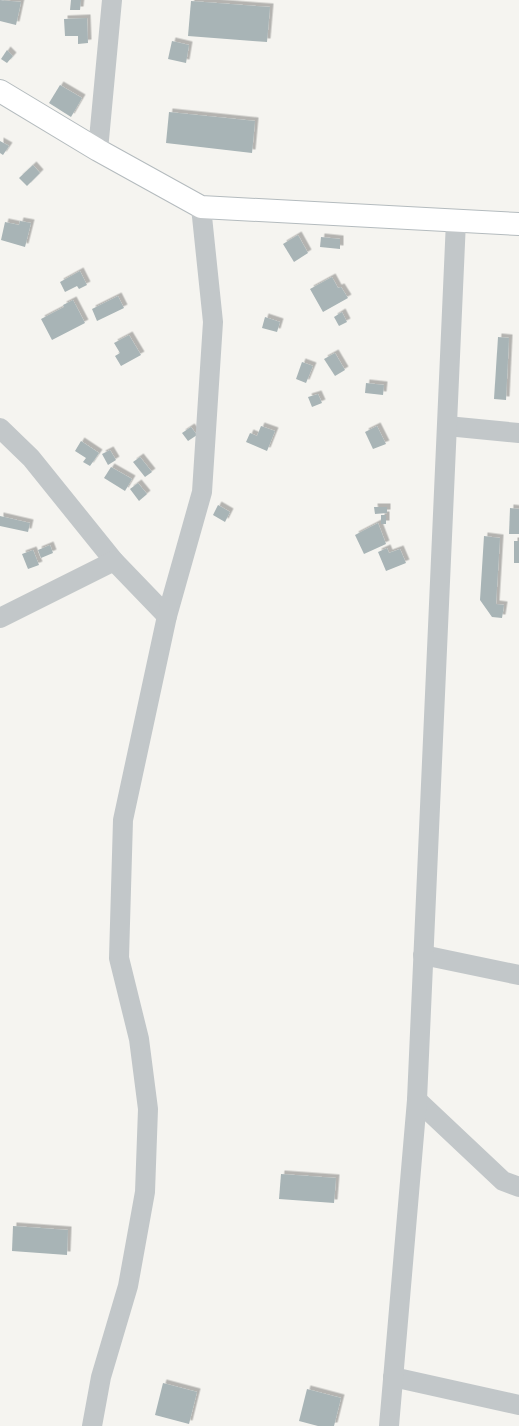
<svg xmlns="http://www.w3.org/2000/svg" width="519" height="1426" font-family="Lato,sans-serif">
<defs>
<filter id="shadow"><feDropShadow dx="3.5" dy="-3.5" stdDeviation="0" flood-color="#0004"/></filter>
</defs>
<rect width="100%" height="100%" fill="#f5f4f0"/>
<!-- building -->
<g fill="#a8b4b6" filter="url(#shadow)">
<polygon points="0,0 21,2 16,25 0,21"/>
<polygon points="71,0 81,0 80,10 70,10"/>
<polygon points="191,1 270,7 267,42 188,36"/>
<polygon points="87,18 88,43 78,44 78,36 65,36 64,19"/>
<polygon points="172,41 189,45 186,63 168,59"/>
<polygon points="7,50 13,56 7,63 1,59"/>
<polygon points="60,85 82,98 71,117 49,103"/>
<polygon points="169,112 255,121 252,153 166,143"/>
<polygon points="0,141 9,146 3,155 0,153"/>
<polygon points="33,165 40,173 27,186 19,178"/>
<polygon points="20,221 31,223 25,247 1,240 5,222 19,225"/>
<polygon points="298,235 308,253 294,262 283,244"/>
<polygon points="321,237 340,239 340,249 320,247"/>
<polygon points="80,271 87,285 79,289 77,286 65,292 60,282"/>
<polygon points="332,277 338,288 341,287 348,298 323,312 310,289"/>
<polygon points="118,296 124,308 97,321 92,309"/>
<polygon points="73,300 85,323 52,340 41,319 64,307 63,305"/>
<polygon points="342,312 347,322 339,326 334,317"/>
<polygon points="265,317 280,322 277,332 262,328"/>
<polygon points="129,335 141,355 121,366 115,356 120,353 114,343"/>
<polygon points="498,337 509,338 506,400 494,399"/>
<polygon points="335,353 345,370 335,376 324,359"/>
<polygon points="302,362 313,366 306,383 296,379"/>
<polygon points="366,383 384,385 383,395 365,393"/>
<polygon points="318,394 322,403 312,407 308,397"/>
<polygon points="261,426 275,431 267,451 246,442 250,433 257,436"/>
<polygon points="377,426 386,444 373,449 365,432"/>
<polygon points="191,427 197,435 188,441 182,433"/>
<polygon points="81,441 99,453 90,466 83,462 86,458 75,451"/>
<polygon points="110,450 116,460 108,465 102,454"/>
<polygon points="140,457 152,472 145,477 133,462"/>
<polygon points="111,467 132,479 125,491 104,478"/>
<polygon points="138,483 147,494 139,501 130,489"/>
<polygon points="218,505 230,512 225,522 213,515"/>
<polygon points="374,507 387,507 387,513 375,514"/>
<polygon points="510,508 519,509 519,534 509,534"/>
<rect x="381" y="515" width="5" height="9"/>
<polygon points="0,516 30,523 28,532 0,526"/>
<polygon points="378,523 386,544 364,554 355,535"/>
<polygon points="484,536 500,538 496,604 504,605 502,618 492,617 480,600"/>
<rect x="514" y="541" width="5" height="22"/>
<polygon points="50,545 53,553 41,558 38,550"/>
<polygon points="387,548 389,553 400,549 406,563 386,571 378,552"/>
<polygon points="33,550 39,565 28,569 22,554"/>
<polygon points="281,1174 336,1178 334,1203 279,1199"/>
<polygon points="13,1226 68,1230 67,1255 12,1251"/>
<polygon points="163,1383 197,1392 189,1424 155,1415"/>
<polygon points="307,1389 341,1398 334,1426 318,1426 299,1421"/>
</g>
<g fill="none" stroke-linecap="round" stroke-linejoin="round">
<!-- secondary casing -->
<g stroke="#b4bbbe" stroke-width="24">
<polyline id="secondary" points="0,91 98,150 201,207 519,224"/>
</g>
<!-- street -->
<g stroke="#c2c7c9" stroke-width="20">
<polyline points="98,150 112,0"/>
<polyline points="447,426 519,433"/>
<polyline points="0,428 31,458 114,561 167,616"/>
<polyline points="0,618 114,561"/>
<polyline points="423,955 519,975"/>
<polyline points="417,1100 503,1181 519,1187"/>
<polyline points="393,1377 519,1405"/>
<polyline points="92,1426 101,1377 128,1286 145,1192 148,1109 139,1039 119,958 123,820 167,616 202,492 213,322 201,207"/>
<polyline points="389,1426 417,1100 456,221"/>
</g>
<!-- secondary -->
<use href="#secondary" stroke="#fff" stroke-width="22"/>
</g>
</svg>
